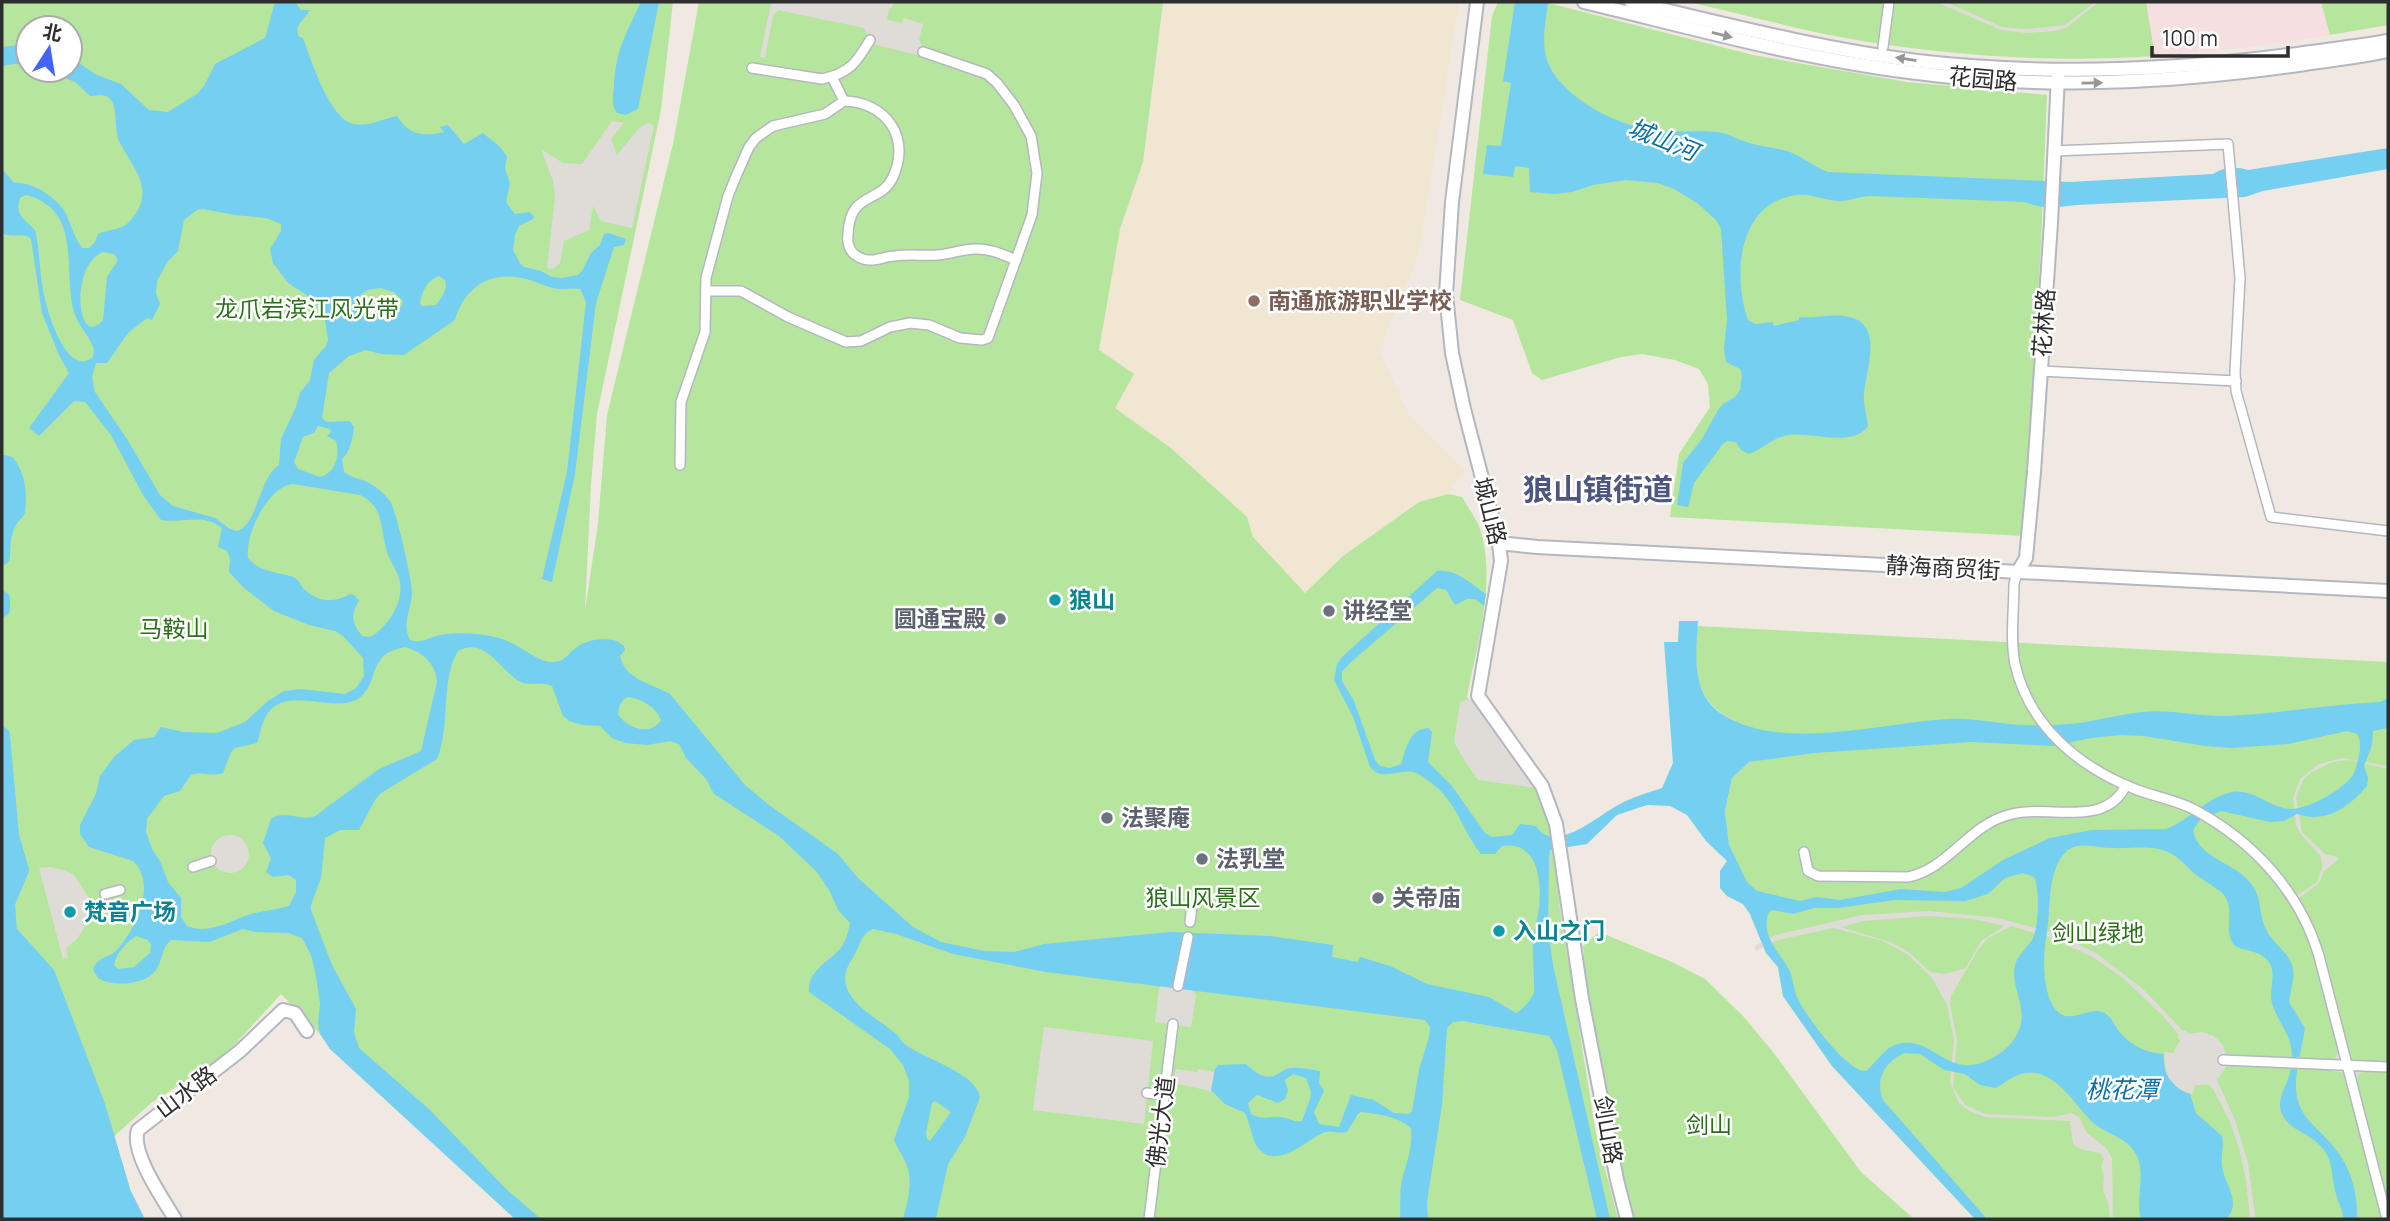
<svg xmlns="http://www.w3.org/2000/svg" width="2390" height="1221" font-family="Manrope,'Noto Sans SC',sans-serif">
<rect width="100%" height="100%" fill="#efe9e1"/>
<!-- education -->
<polygon fill="#f0e6d1" points="1163,2 1459,2 1419,253 1379,351 1408,413 1465,470 1448,494 1419,502 1343,556 1305,594 1253,537 1247,517 1172,449 1115,408 1099,350 1120,229 1143,162"/>
<!-- medical -->
<polygon fill="#f5dfe0" points="2146,2 2321,2 2330,35 2251,47 2155,56"/>
<!-- green -->
<g fill="#b6e59e" fill-rule="evenodd">
<path d="M2,2H673L661,110L597,414L591,484L585,610L598,524L607,415L673,144L699,2H1163L1143,162L1120,229L1099,350L1134,374L1115,408L1172,449L1247,517L1253,537L1305,593L1343,556L1419,502L1448,494L1462,497C1468,508 1479,522 1482,535C1495,588 1477,645 1467,697L1495,730L1539,790L1550,816L1560,909L1596,1134L1618,1219H530L320,1034L281,994L223,1057L151,1103L108,1142L97,1105L47,974L9,932L7,903L21,875L20,865L11,836L2,735V543L9,519L8,464L2,463ZM28,28H70V70H28Z"/>
<polygon points="1498,2 1544,2 1753,55 1907,82 2047,95 2041,244 2024,536 1670,517 1679,454 1710,407 1708,384 1699,369 1675,360 1642,354 1621,357 1542,380 1532,373 1513,320 1460,300 1492,16"/>
<path d="M1688,2H2146L2155,56C2053,63 1946,56 1845,38C1793,28 1741,14 1688,2Z"/>
<polygon points="2321,2 2388,2 2388,25 2330,35"/>
<path d="M1697,626L2388,662V1219H1975L1832,1066L1783,996L1778,967L1766,953L1750,914L1743,904L1727,896L1720,888V871L1727,861L1729,845L1725,811L1732,778L1749,762L1738,723C1692,701 1695,672 1697,626Z"/>
<polygon points="1599,932 1672,962 1705,979 1743,1016 1773,1052 1861,1172 1914,1219 1635,1219 1623,1175 1587,993 1583,946"/>
</g>
<!-- plaza -->
<g fill="#dfdcd8" fill-rule="evenodd">
<polygon points="766,2 894,2 892,8 889,8 887,20 902,23 904,18 923,24 919,40 923,48 922,56 872,44 864,28 778,10 773,16 765,58 760,57 771,3"/>
<polygon points="1936,2 1946,2 2002,27 2026,29 2065,25 2095,2 2099,2 2066,28 2056,31 2026,33 2001,30"/>
<polygon points="612,121 624,123 611,139 617,155 639,128 648,123 654,125 632,228 601,221 593,206 589,230 564,241 560,263 553,269 547,268 555,196 553,181 541,149 563,163 582,164"/>
<path d="M2010,643H2017L2023,677L2040,714L2072,749L2087,761L2111,774L2137,786L2192,804L2231,828L2265,859L2296,896L2317,882L2322,868L2321,857L2300,833L2296,824L2293,798L2300,779L2319,764L2342,758L2388,766V769L2350,760L2332,762L2309,774L2303,780L2296,798L2302,832L2325,854L2337,857L2338,860L2324,871L2319,883L2298,899L2315,931L2348,1053L2352,1060L2358,1062L2388,1063V1072L2367,1071L2360,1073L2356,1079L2388,1209V1219H2384L2351,1089L2344,1073L2324,1069L2227,1065L2217,1080L2235,1120L2248,1163L2255,1215V1219H2250L2246,1180L2239,1148L2230,1122L2213,1089L2209,1085H2195L2192,1095L2177,1088L2166,1074L2164,1052L2173,1053L2180,1040L2177,1037L2179,1035L2163,1016L2124,979L2093,957L2052,938L2011,926L1988,938L1978,950L1951,996L1950,1004L1957,1040L1953,1087L1965,1105L1986,1114L2054,1117L2071,1113L2079,1117L2087,1133L2106,1148L2112,1158L2113,1219H2110L2108,1202L2103,1190L2104,1176L2101,1168L2104,1159L2100,1153L2080,1149L2073,1144L2070,1121L1986,1117L1969,1111L1959,1103L1950,1082L1954,1040L1947,1005L1932,978L1907,954L1883,941L1833,928L1778,940L1756,951L1754,946L1776,935L1862,915L1929,911L1998,918L2054,933L2096,953L2143,989L2183,1031L2185,1030L2189,1034L2202,1032L2214,1036L2223,1045L2227,1057L2331,1061L2336,1057L2339,1047L2316,957L2309,934L2290,899L2280,885L2243,846L2211,823L2179,807L2132,792L2109,809L2095,814H2038L2008,817L1990,825L1975,835L1928,874L1908,880H1829L1810,876L1806,872L1801,855L1807,854L1810,869L1819,873L1907,875L1918,873L1936,862L1971,830L1987,820L2007,812L2038,808L2094,809L2114,799L2119,790L2116,785L2083,767L2067,754L2034,718L2016,679L2011,662ZM1928,916L1974,919L2004,926L1981,941L1966,968L1945,974L1930,972L1909,952L1893,943L1841,927L1863,921Z"/>
<polygon points="1478,696 1537,788 1478,780 1465,761 1454,742 1460,702"/>
<circle cx="230" cy="854" r="19"/>
<polygon points="50,867 66,871 74,875 89,898 86,925 77,939 66,948 68,957 63,959 39,868"/>
<polygon points="1164,984 1191,988 1196,995 1191,1027 1155,1022 1159,989"/>
<polygon points="1044,1027 1153,1041 1144,1124 1033,1110"/>
<polygon points="1176,1069 1197,1072 1198,1069 1215,1072 1211,1091 1173,1083"/>
</g>
<!-- water -->
<g fill="#75cff0" fill-rule="evenodd">
<path d="M275,2H295L301,10H310C305,20 293,24 299,37L303,38C311,60 330,120 354,124C368,127 383,119 397,116C409,135 423,137 444,132L440,127L448,125L464,144L483,133L499,146L507,156L505,168L510,184L506,202L515,214L529,212L534,216L533,219L519,226L515,235L513,250L520,263L524,267L541,271L552,277L562,278L578,275L582,271L591,253L600,245L604,234L609,233L626,239L624,245L614,247L596,303L575,474L552,582L542,579L567,472L586,302L580,289C571,287 562,291 553,288C541,285 529,278 516,277C485,273 463,291 455,320L404,355L381,354L366,350L349,356L329,373L322,418L327,422L350,421L354,427C353,437 350,453 342,459L344,472C353,479 365,479 374,486C379,489 386,496 390,501C396,509 412,581 412,592C412,610 401,622 410,640C423,644 428,637 441,635C457,632 478,633 495,637C517,641 536,663 554,662C562,662 566,657 572,651C584,640 601,637 617,641L624,646L625,650L620,656C626,681 651,683 670,694L745,785L769,805L838,854L858,878L913,927L941,942L984,951L1014,952L1044,944L1171,932L1270,936L1333,945L1332,957L1358,962L1360,957L1390,966L1427,984L1489,997L1516,1013C1523,1009 1530,1001 1534,993C1535,989 1532,949 1533,940C1534,929 1538,919 1539,908C1542,880 1538,841 1502,846L1495,854H1481C1462,830 1456,800 1430,782C1426,779 1421,775 1416,773C1399,767 1384,783 1370,767L1353,717L1334,680L1337,664L1342,657L1437,571C1455,568 1472,584 1486,594L1484,606L1475,599H1467L1455,605L1446,590L1437,588L1350,663L1342,672V681L1354,701L1375,760L1380,766L1390,768L1401,764C1406,749 1409,729 1428,728L1432,732L1428,762L1452,786L1485,833L1492,837L1512,835L1520,824L1536,826C1554,855 1597,817 1616,806C1630,798 1647,793 1662,788L1673,763L1664,642H1678L1679,621H1698C1696,656 1690,696 1725,716C1785,752 1884,722 1949,719C1967,718 1984,721 2001,723C2024,726 2048,726 2070,724C2095,722 2118,714 2143,712C2171,709 2199,717 2227,716C2279,714 2329,704 2380,702L2388,698V728L2373,731L2372,745L2364,766L2368,778L2367,786C2349,807 2326,824 2297,814L2284,821L2270,822L2221,811L2200,820L2193,830C2198,857 2229,861 2247,879C2264,896 2257,911 2266,929C2273,945 2290,952 2293,969C2295,980 2290,991 2289,1002L2305,1028C2302,1051 2293,1074 2297,1098C2301,1115 2313,1125 2325,1137C2348,1160 2358,1187 2357,1219H2343C2343,1210 2338,1203 2336,1194C2330,1172 2335,1157 2315,1141C2304,1132 2288,1128 2282,1114C2275,1098 2289,1084 2291,1068C2296,1036 2280,1029 2272,1003C2268,989 2278,974 2268,961C2259,950 2247,952 2235,946C2221,931 2238,907 2221,892C2213,886 2203,880 2195,874C2187,867 2180,858 2170,853C2153,844 2131,849 2113,848C2096,848 2075,839 2063,855C2047,876 2051,907 2047,932C2043,954 2041,992 2056,1010C2070,1027 2091,1003 2106,1014C2112,1018 2114,1025 2118,1030C2131,1046 2144,1052 2164,1054C2162,1073 2172,1088 2190,1094L2196,1113L2222,1136C2224,1146 2221,1155 2222,1165C2224,1186 2242,1199 2227,1219H2141C2135,1200 2146,1175 2137,1156C2127,1136 2106,1135 2091,1121C2076,1105 2058,1076 2035,1073C2018,1071 2009,1080 1996,1088L1980,1085L1965,1074L1944,1070L1920,1054L1904,1053C1884,1063 1875,1079 1883,1100L1987,1219H1975L1832,1066L1783,996L1778,967L1766,953L1750,914L1743,904L1727,896L1720,888V871L1727,861L1706,841L1687,815L1670,806L1647,805L1617,815L1587,844L1550,850L1549,857L1548,930L1553,965L1610,1219H1597L1557,1050L1549,1036L1463,1021L1453,1022L1447,1028L1442,1105L1427,1202L1428,1219H1400C1401,1207 1399,1191 1402,1179C1407,1162 1413,1146 1411,1128C1397,1116 1379,1114 1361,1112L1358,1114L1347,1132C1339,1134 1332,1130 1325,1132C1307,1139 1274,1174 1256,1145C1251,1135 1250,1123 1245,1113L1225,1104L1211,1090L1215,1069L1218,1065L1246,1064C1254,1071 1264,1081 1276,1075C1282,1072 1285,1068 1291,1068C1301,1067 1311,1070 1320,1071L1319,1083L1324,1091L1314,1112L1319,1124L1339,1127L1351,1095L1374,1100L1394,1113L1409,1114L1412,1111L1419,1070L1429,1037L1430,1027L1425,1020L1046,972L953,954L896,934L873,929C859,935 860,948 852,959C828,994 873,1015 895,1033C900,1037 901,1042 906,1045C925,1059 976,1073 980,1097L965,1137L948,1164L936,1219H903C908,1200 914,1180 905,1161C902,1154 897,1148 894,1140L909,1097V1081L903,1065L890,1049L809,992C807,969 832,961 842,946C847,939 848,931 850,923L838,910L830,892L817,872L779,836L714,794L706,779L686,758L679,744L670,741L647,745L625,743L612,738L600,726L583,725L569,721L563,716L552,686C542,681 529,687 519,681C499,669 485,636 458,651C440,680 451,726 437,759L381,793L375,800L359,830H340L325,838L321,878L311,905V910L332,965L356,1009L354,1032L359,1048L430,1110L507,1190L541,1219H515L330,1049L320,1034L318,1024L320,1004L316,976L311,955L302,938L288,933L255,932L243,929L209,942L171,940C161,948 163,960 156,970C146,985 114,987 99,979L93,970C97,956 108,959 117,950C135,930 158,884 133,861L89,847L80,834V825L96,794L100,776L114,757L134,740L154,737L161,727L183,732L217,733L245,722L268,701L284,691L301,689L345,694L356,688L364,676L363,658L343,636L335,631L309,625L274,611L244,588L229,572L230,559L227,551L218,547L222,528C203,512 181,524 161,520L143,495L111,435L85,402L74,401L39,436L29,428L69,373L59,355L42,313L31,239C23,231 12,239 2,233V169L14,183C31,181 56,197 65,212C71,224 74,237 82,248H89L95,242L98,234C107,230 115,230 124,226C130,222 134,216 138,210C152,184 130,164 119,141C113,129 121,95 101,95C97,95 94,96 90,96L75,82L45,70H70V57L97,75L121,84L149,110L168,112L197,94L204,86L215,64L265,38ZM26,195C84,210 62,272 74,312C78,326 90,336 94,350L93,357C66,379 46,308 43,290C39,270 40,249 35,230C25,219 14,215 20,198ZM203,209L235,215L266,218L281,224V231L270,249L273,263L288,283L314,300L324,314L328,340L326,346L314,360L310,380L300,393L296,407L281,439L279,465C259,477 258,525 237,531L230,529L215,518L173,506L160,495L127,439L95,392L92,377L96,363H107L128,333L147,318L152,320L160,304L156,293L157,281L168,261L178,251L184,220L197,210ZM103,252L114,254L118,260L107,277L103,320C77,351 69,265 103,252ZM439,276L445,280C448,290 442,297 436,305L422,306L420,304C421,293 428,279 439,276ZM380,288L394,292L403,301L401,307L376,314L356,308L355,300L367,290ZM318,426L330,429L331,432L327,436L336,441C340,455 336,473 320,477L298,469L294,462L303,437L314,433ZM293,484L360,495C385,507 380,529 387,552C390,562 398,571 400,582C404,602 387,628 370,637L362,636C352,623 350,615 359,601L354,595L350,594C335,603 318,603 304,589C300,585 299,579 293,577C275,571 261,573 248,558C245,534 268,486 293,484ZM405,647C423,652 436,664 437,682L421,751L379,769L315,816C299,822 286,809 271,819L263,843L271,858L266,872L273,877L288,875L296,880V892L289,906C276,910 263,911 251,914C229,921 210,935 187,926L181,917V898L168,882L160,861L152,849L146,832L147,819L164,796L180,791L191,775C202,771 212,777 223,773L231,752L235,748L257,743C261,733 261,722 268,713C287,686 331,712 356,700C373,691 371,671 381,659C386,651 397,649 405,647ZM628,697C642,699 656,707 661,720C651,737 626,728 618,714C619,707 621,699 628,697ZM2347,731L2357,734C2360,739 2360,742 2360,749C2359,757 2357,767 2353,775C2344,789 2310,808 2293,809C2272,810 2254,788 2232,792C2207,797 2189,821 2166,829L2092,830L2050,838L2003,860L1961,888L1945,892L1901,889L1840,900L1816,897L1800,901L1757,891L1747,882L1729,845L1725,811L1732,778L1749,762L1814,753L1972,742L2053,746L2091,738L2121,735L2144,736L2205,746L2232,748L2288,744ZM2023,873L2034,877C2040,888 2039,929 2032,940C2027,948 2020,953 2016,962C2008,985 2029,1007 2019,1030C2014,1042 2005,1051 1994,1057C1948,1084 1934,1034 1898,1044C1885,1047 1876,1063 1866,1071C1848,1073 1804,1014 1797,997C1793,987 1793,975 1787,966C1777,950 1760,933 1769,912L1773,910L1793,914L1814,908H1838L1895,900L1965,901L1988,894L2005,878ZM136,936L148,940L151,945L150,953L134,967L118,969L114,965C116,953 126,943 136,936ZM1293,1074L1306,1078L1311,1092L1310,1099L1302,1121C1294,1122 1293,1120 1285,1118C1272,1114 1265,1122 1251,1114L1248,1103L1257,1095L1278,1103L1285,1099L1288,1090L1285,1080ZM935,1101L951,1112L930,1141L927,1139L926,1133L932,1103Z"/>
<path d="M641,2H659L638,109L626,115L617,113C611,105 613,96 614,86C616,49 626,34 641,2Z"/>
<path d="M1515,2H1548C1546,20 1541,42 1547,60C1560,98 1621,128 1659,131C1679,133 1705,129 1723,133C1733,136 1743,142 1753,144C1765,147 1778,148 1790,152C1803,157 1814,167 1828,172L2070,182L2213,174C2223,167 2236,166 2248,170L2388,148V169L2263,191L2245,197L2077,205C2057,207 2046,210 2025,202L1871,196C1860,196 1850,201 1840,201C1825,201 1812,193 1797,195C1738,202 1732,275 1748,320L1755,324L1773,322L1774,326L1799,320V317C1816,319 1832,313 1849,317C1884,324 1866,369 1864,393C1863,405 1867,415 1868,426C1853,448 1812,432 1789,435C1773,437 1764,449 1749,454L1741,450L1736,442L1727,441L1722,445L1694,483L1688,507L1677,505L1683,463L1702,439L1718,410L1723,404L1735,397L1740,390L1742,375L1740,369L1726,362L1724,348L1727,319L1721,229L1716,220L1697,203L1674,189L1658,183L1626,180L1593,185L1572,192L1555,194L1530,192L1529,168L1515,166L1513,177L1483,174L1487,145L1501,146L1511,83L1503,81Z"/>
<polygon points="28,44 28,65 14,64 2,66 2,47"/>
<path d="M2,463L8,464C18,479 19,493 17,511C4,523 2,539 2,557Z"/>
<polygon points="2,735 11,836 21,870 7,903 9,932 47,974 97,1105 123,1193 136,1219 2,1219"/>
</g>
<g fill="none" stroke-linecap="round" stroke-linejoin="round">
<!-- river -->
<g stroke="#75cff0" stroke-width="16">
<path d="M2,463L8,464C18,479 19,493 17,511C4,523 2,539 2,557"/>
<polyline points="2,599 2,609"/>
<polyline points="2,735 11,836 21,870 7,903 9,932 47,974 97,1105 123,1193 136,1219"/>
</g>
<!-- street casing -->
<g stroke="#b4b7c1" stroke-width="12">
<g id="street">
<polyline points="1883,47 1889,2"/>
<path d="M752,68L822,79C850,73 856,63 870,40"/>
<polyline points="832,77 844,101"/>
<polyline points="2054,151 2228,144 2240,278 2235,372 2236,391 2271,517 2388,531"/>
<polyline points="706,291 741,291 788,317 846,342 861,341 890,327 910,323 929,325 960,338 982,340 988,338 1032,215 1037,173 1031,136 1014,105 997,83 987,74 923,52"/>
<polyline points="2041,371 2236,381"/>
<path d="M680,465L681,402L705,332L706,278L728,196L737,174L749,147L756,138L773,126L825,114L844,101C887,102 912,139 892,179C879,204 850,191 848,234C847,241 848,248 854,254C858,257 863,260 869,260C877,261 886,256 895,256C909,254 924,256 938,255C950,254 963,249 975,249C989,248 1004,255 1016,260"/>
<path d="M2017,573L2014,584C2014,610 2010,639 2015,664C2029,726 2079,767 2135,789C2155,797 2177,800 2195,810C2254,842 2300,892 2319,956L2387,1219"/>
<path d="M1804,852L1808,871L1818,876L1908,877C1948,869 1968,826 2008,815C2046,803 2105,830 2126,785"/>
<polyline points="193,867 211,861"/>
<polyline points="105,894 120,890"/>
<polyline points="1190,922 1192,906"/>
<polyline points="1178,986 1188,937"/>
<polyline points="2223,1060 2388,1067"/>
<polyline points="1147,1093 1165,1095"/>
<polyline points="1149,1219 1173,1024"/>
</g>
</g>
<!-- secondary casing -->
<g stroke="#b4b7c1" stroke-width="16">
<g id="secondary">
<polyline points="1477,2 1452,202 1446,294 1452,353 1464,409 1499,543 1501,561 1478,696 1542,786 1556,824 1582,999 1617,1180 1627,1219"/>
<path d="M1584,2C1692,28 1799,58 1909,72C2043,90 2172,83 2305,64C2332,60 2361,57 2388,51"/>
<path d="M1631,2C1726,24 1820,49 1917,61C2047,76 2175,71 2304,53C2332,49 2360,46 2388,41"/>
<polyline points="1499,543 1537,547 2388,591"/>
<polyline points="2017,573 2026,558 2034,472 2051,223 2058,76"/>
<path d="M175,1219C163,1199 130,1152 138,1130L240,1051L283,1010L295,1013L307,1031"/>
</g>
</g>
<!-- street -->
<use href="#street" stroke="#fff" stroke-width="9"/>
<!-- secondary -->
<use href="#secondary" stroke="#fff" stroke-width="12"/>
</g>
<!-- one-way arrows -->
<defs><path id="oneway-solid" d="M-6-.8H1V-3.2L6.5 0L1 3.2V.8H-6Z" transform="scale(1.75)"/></defs>
<g fill="#969696">
<use href="#oneway-solid" transform="translate(1722 35) rotate(14)"/>
<use href="#oneway-solid" transform="translate(1906 59) rotate(-171)"/>
<use href="#oneway-solid" transform="translate(2092 83) rotate(-1)"/>
</g>
<!-- markers -->
<circle fill="#8d6e63" stroke="#fff" stroke-width="2.5" cx="1254" cy="301" r="7"/>
<g fill="#0f9aa8" stroke="#fff" stroke-width="2.5">
<circle cx="1055" cy="600" r="7"/>
<circle cx="70" cy="912" r="7"/>
<circle cx="1499" cy="931" r="7"/>
</g>
<g fill="#6b7280" stroke="#fff" stroke-width="2.5">
<circle cx="1329" cy="611" r="7"/>
<circle cx="1000" cy="619" r="7"/>
<circle cx="1107" cy="818" r="7"/>
<circle cx="1202" cy="859" r="7"/>
<circle cx="1378" cy="898" r="7"/>
</g>
<g text-anchor="middle" stroke-width="5" stroke-linejoin="round" paint-order="stroke">
<!-- street labels -->
<g font-size="23" fill="#2e2e2e" stroke="#fff">
<text transform="translate(1983 79) rotate(5)" y="8">花园路</text>
<text transform="translate(2044 323) rotate(-86)" y="8">花林路</text>
<text transform="translate(1490 511) rotate(76)" y="8">城山路</text>
<text transform="translate(1943 568) rotate(3)" y="8">静海商贸街</text>
<text transform="translate(186 1092) rotate(-37)" y="8">山水路</text>
<text transform="translate(1161 1122) rotate(-83)" y="8">佛光大道</text>
<text transform="translate(1608 1130) rotate(80)" y="8">剑山路</text>
</g>
<!-- education labels -->
<g font-size="23" font-weight="bold" fill="#785e54" stroke="#fff" text-anchor="start">
<text x="1268" y="309">南通旅游职业学校</text>
</g>
<!-- park labels -->
<g font-size="23" fill="#2c6e1b" stroke="#fff">
<text x="307" y="317">龙爪岩滨江风光带</text>
<text x="174" y="637">马鞍山</text>
<text x="1203" y="906">狼山风景区</text>
<text x="2098" y="941">剑山绿地</text>
<text x="1709" y="1133">剑山</text>
</g>
<!-- culture labels -->
<g font-size="23" font-weight="bold" fill="#0d838f" stroke="#fff" text-anchor="start">
<text x="1069" y="608">狼山</text>
<text x="84" y="920">梵音广场</text>
<text x="1513" y="939">入山之门</text>
</g>
<!-- worship labels -->
<g font-size="23" font-weight="bold" fill="#5b616d" stroke="#fff" text-anchor="start">
<text x="1343" y="619">讲经堂</text>
<text x="986" y="627" text-anchor="end">圆通宝殿</text>
<text x="1121" y="826">法聚庵</text>
<text x="1216" y="867">法乳堂</text>
<text x="1392" y="906">关帝庙</text>
</g>
<!-- water labels -->
<g font-size="24" font-style="italic" fill="#0d6fa3" stroke="#fff">
<text transform="translate(1663 140) rotate(22)" y="8">城山河</text>
<text x="2122" y="1098">桃花潭</text>
</g>
<!-- district labels -->
<g font-size="30" font-weight="bold" fill="#4d5680" stroke="#fff">
<text x="1598" y="500">狼山镇街道</text>
</g>
</g>
<!-- border -->
<rect width="2390" height="1221" fill="none" stroke="#2e2e2e" stroke-width="7"/>
<!-- north arrow -->
<g transform="translate(49 49) rotate(12)"><circle r="33" fill="#ffffff" stroke="#ababab" stroke-width="2"/>
<path d="M0-5L12 26L0 18L-12 26Z" fill="#4264fb"/>
<text y="-10" font-size="19" font-weight="bold" text-anchor="middle" fill="#2e2e2e">北</text>
</g>
<!-- scale -->
<path d="M2152 46v10h136v-10" fill="none" stroke="#2e2e2e" stroke-width="3.5"/>
<text x="2162" y="46" font-size="21" fill="#2e2e2e" stroke="#ffffff" stroke-width="5" paint-order="stroke">100 m</text>
</svg>
